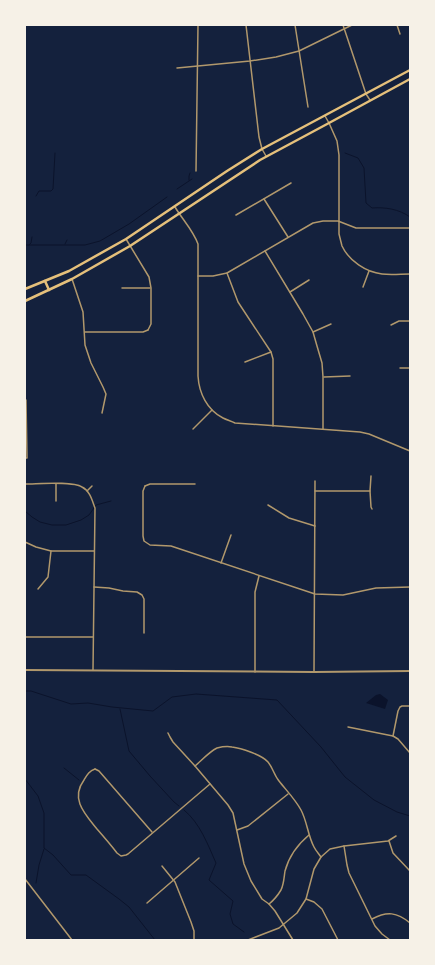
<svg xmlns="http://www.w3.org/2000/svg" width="435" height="965" font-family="'Fira Sans Condensed',sans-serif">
<rect width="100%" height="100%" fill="#14213d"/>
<!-- water -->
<polygon fill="#0b132b" points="380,694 388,700 385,709 366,703 376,695"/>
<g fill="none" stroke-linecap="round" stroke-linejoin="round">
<!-- stream -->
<g stroke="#0b132b" stroke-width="1">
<path d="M345,153L358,158L364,168L366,203L372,208C385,207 399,209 410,217"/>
<polyline points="189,180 189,176 190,173"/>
<polyline points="177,189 192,179"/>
<polyline points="36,196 39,191 51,191 53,189 55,153"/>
<polyline points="65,244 67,240"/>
<polyline points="25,245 85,245 100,241 129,224 167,197"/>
<polyline points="29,245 31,243 32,237"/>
<polyline points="25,511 32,517 40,522 52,525 66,525 81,520 89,515 96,505 111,501"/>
<polyline points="25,691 31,691 71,704 88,703 112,707 153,711 172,697 196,694 277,700 321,747 345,777 374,800 397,812 410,816"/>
<polyline points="120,709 129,751 150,776 174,802 179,806"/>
<polyline points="64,768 79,780"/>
<polyline points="25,779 38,796 44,813 44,848 53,855 71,875 86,875 119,899 129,907 155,940"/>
<path d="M184,810C200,823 208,845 216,863L209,880L233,901L230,914L233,924L244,932"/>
<polyline points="36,883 39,865 44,849"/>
<polyline points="25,936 26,940"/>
</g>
<!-- minor -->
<g stroke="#b1986c" stroke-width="1.5">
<polyline points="246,25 259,137 262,149 266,156"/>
<polyline points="295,25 308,107"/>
<polyline points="343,25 366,94 370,100"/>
<polyline points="397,25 400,34"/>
<polyline points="177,68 250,61 276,57 299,51 352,25"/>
<path d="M325,116L329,123L337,141L339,155V234C340,238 341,242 342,246C349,261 366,272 382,274C391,275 401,274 410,274"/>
<polyline points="196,171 198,25"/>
<polyline points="264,199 288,237"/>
<path d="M175,207C182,219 193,230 198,244V376C199,393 207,410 223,418C227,420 231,421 235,423L360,432L369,434L410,451"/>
<polyline points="236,215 291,183"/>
<polyline points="126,239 149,277 151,288 151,324 148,330"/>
<polyline points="265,251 303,314 313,332 317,346 322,363 323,377 323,429"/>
<polyline points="227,273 238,302 271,352 273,359 273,426"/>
<polyline points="198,276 213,276 227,273 313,223 323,221 338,221 356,228 410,228"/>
<polyline points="72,279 83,312 85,345 91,363 103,387 106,394 102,413"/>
<polyline points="363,287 369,271"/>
<polyline points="122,288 150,288"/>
<polyline points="290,292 309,280"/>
<polyline points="391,325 399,321 410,321"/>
<polyline points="85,332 143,332 148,330"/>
<polyline points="313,332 331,324"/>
<polyline points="245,362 271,352"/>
<polyline points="400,368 410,368"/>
<polyline points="324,377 350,376"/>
<polyline points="193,429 212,410"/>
<polyline points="25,458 27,458 26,400"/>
<polyline points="371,476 370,491 371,507 372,509"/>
<path d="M25,484C38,484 72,481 82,487C90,491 92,500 95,508L93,670"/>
<polyline points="56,484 56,501"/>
<polyline points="145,486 143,491 143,536 144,541 150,545 171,546 315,594 343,595 376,588 410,587"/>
<polyline points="145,486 150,484 195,484"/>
<polyline points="87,491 92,486"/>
<polyline points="315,491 370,491"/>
<polyline points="268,505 289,518 315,526"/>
<polyline points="410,537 410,639"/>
<polyline points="25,542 36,547 51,551 94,551"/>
<polyline points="221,563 231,535"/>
<polyline points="94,587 109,588 123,591 137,592 142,595 144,599 144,633"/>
<polyline points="38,589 48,577 51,551"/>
<polyline points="25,637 93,637"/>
<polyline points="255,672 255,592 259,576"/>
<polyline points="314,672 315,481"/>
<polyline points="348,727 393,736 398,739 410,753"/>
<polyline points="168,733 170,737 173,742 195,766 228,805 233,813 244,864 251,881 262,899 269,904 275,911 293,940"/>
<polyline points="393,736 398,711 400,707 402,706 410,706"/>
<path d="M195,766C202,760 209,752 217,748C221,747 227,746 232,747C241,748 262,755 268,762C273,768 274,775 279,781C286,790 295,799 301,810C307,821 308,836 314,847C316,851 319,854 321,857"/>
<path d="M95,769C89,771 87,775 84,780C70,799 85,814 97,829C104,837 111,845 117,853L121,856L126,855L128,854L210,784"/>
<polyline points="95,769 99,771 152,832"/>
<polyline points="237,830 248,826 288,794"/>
<polyline points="389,841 393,853 410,871"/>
<polyline points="344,846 347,865 349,873 375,926 382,934 390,940"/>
<polyline points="162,866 175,882 191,922 194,931 194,940"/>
<polyline points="25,879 72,940"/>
<polyline points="306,899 314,902 322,909 338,940"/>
<polyline points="147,903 199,858"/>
<path d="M269,904C274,900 278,895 281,890C284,884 284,877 285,871C289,856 297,845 309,835"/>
<path d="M372,919C387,911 397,912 410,923"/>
<polyline points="248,940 279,928 297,913 306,899 314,869 321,857 330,849 344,846 388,841 396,836"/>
</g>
<!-- tertiary -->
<polyline stroke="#b1986c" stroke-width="2" points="25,670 314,672 410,671"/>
<!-- secondary -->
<g stroke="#e5c07b" stroke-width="2.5">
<polyline points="45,281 49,290"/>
<polyline points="25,289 69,271 126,239 227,171 262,149 410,70"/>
<polyline points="25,301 72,279 130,246 260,160 329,123 410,79"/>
</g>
</g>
<!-- border -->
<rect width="435" height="965" fill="none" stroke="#f6f1e7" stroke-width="52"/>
</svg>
